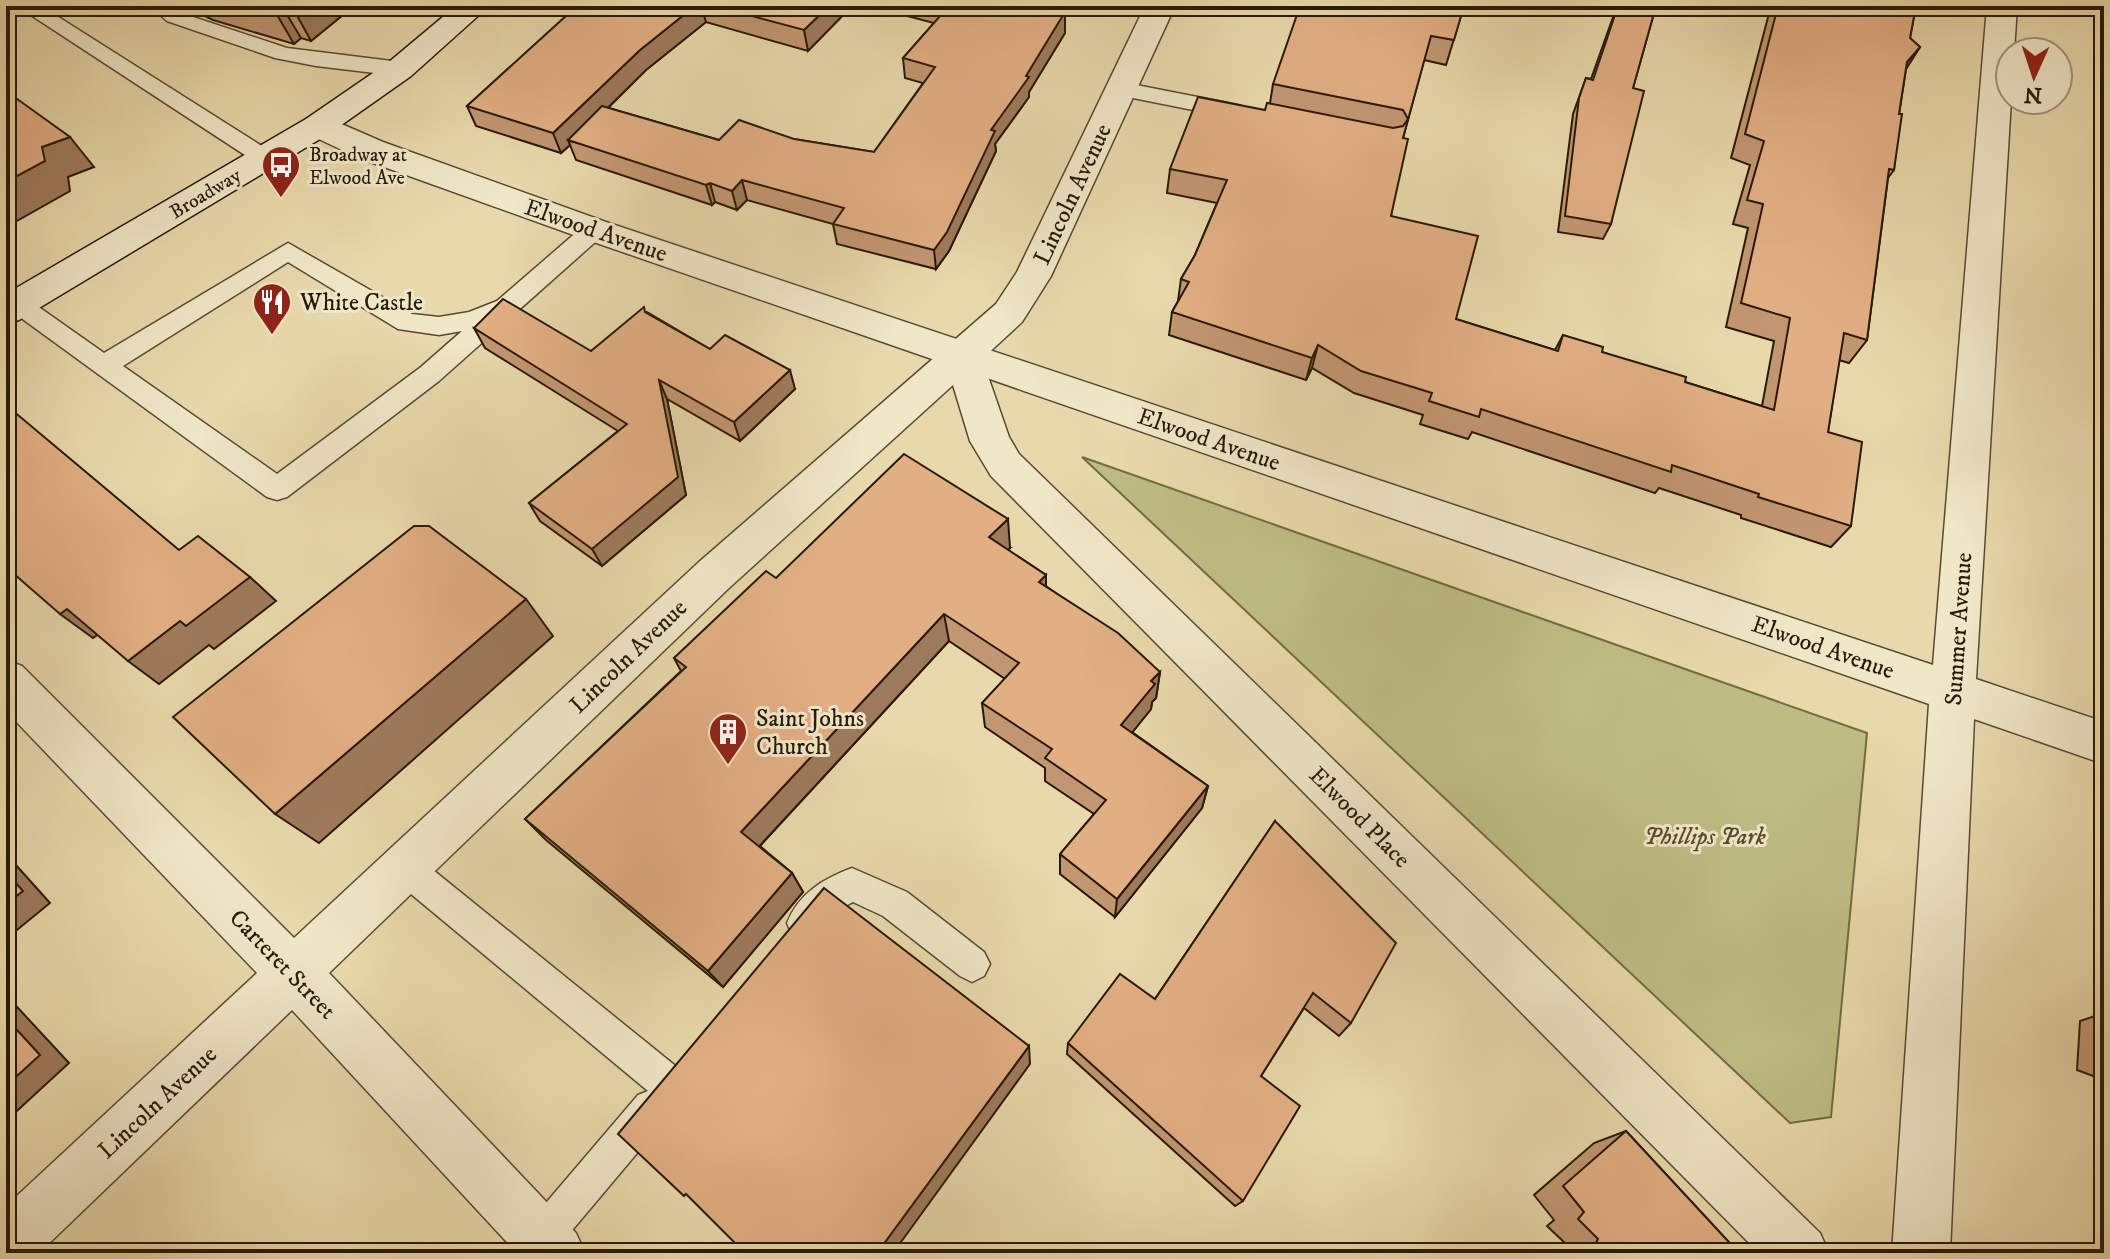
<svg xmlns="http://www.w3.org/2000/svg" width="2110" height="1259" font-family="'IM FELL DW Pica',serif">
<rect width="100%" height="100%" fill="#e8d8ab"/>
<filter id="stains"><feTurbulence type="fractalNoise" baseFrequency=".0025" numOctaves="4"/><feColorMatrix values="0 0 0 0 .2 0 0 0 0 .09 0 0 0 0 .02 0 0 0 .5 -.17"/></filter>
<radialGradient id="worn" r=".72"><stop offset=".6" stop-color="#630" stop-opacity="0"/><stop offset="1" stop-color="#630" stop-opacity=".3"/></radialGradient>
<!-- green -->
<polygon fill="#bebc83" stroke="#736b45" stroke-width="2" points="1082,457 1867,733 1831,1117 1790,1123"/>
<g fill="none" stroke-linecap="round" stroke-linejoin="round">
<!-- service casing -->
<g stroke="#584a30" stroke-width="3">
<g id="service">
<polygon points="17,6 41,6 273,153 276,158 273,163 257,163"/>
<polygon points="150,6 173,6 181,13 287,48 400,62 411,69 400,76 316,66 275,58 167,21"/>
<polygon points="1121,82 1233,104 1241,106 1244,111 1241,116 1233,118 1113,94 1110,89"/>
<path d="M594,222L602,224L606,230L602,236L439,381L287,497L277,500L267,497L6,307L8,298L17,295L26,298L104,353L288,243L412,314L439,317L469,312L497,301L586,224ZM288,262L398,329L439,335L462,331L421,367L277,474L123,366Z"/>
<polygon points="405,852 417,857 683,1072 688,1085 683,1098 667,1102 670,1108 664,1121 553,1253 528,1252 522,1238 528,1224 638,1095 648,1091 393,879 388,868 393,857"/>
<path d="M852,868L907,892L984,952L990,964L984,976L972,982L960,976L883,916L853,902L834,912L816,935L804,940L792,935L787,923C799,893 823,879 852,868Z"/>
</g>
</g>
<!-- minor casing -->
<g stroke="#584a30" stroke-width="3">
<polygon id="minor" points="1145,6 1175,6 1051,276 1022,322 982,359 1009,437 1019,454 1820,1233 1829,1253 1759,1253 991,476 970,441 953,385 729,588 329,973 576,1233 585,1253 517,1253 292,1010 39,1253 6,1253 6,1206 257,973 6,711 6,660 22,666 294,938 699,562 996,304 1017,272"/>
</g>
<!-- tertiary casing -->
<g stroke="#584a30" stroke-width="3">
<polygon id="tertiary" points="1987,6 2017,6 2014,52 2010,52 2011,100 1976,679 2104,722 2104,764 1974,719 1950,1253 1892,1253 1929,704 582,238 359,158 306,133 302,126 306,119 318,116 330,119 383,142 606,222 1933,665"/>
</g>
<!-- secondary casing -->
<g stroke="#281a07" stroke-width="3">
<polygon id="secondary" points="456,6 489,6 411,76 330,133 19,320 6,324 6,294 306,119 389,62"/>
</g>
<!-- service -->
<use href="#service" fill="#f0e6c8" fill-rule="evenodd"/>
<!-- minor -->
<use href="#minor" fill="#f0e6c8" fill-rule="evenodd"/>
<!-- tertiary -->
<use href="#tertiary" fill="#f0e6c8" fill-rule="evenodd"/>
<!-- secondary -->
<use href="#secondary" fill="#f0e6c8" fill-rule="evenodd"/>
</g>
<!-- wall -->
<g fill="#c29672" stroke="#281a07" stroke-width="2">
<polygon points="189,6 354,6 311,41 301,38 294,44 213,20 192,10"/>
<polygon points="577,6 852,6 808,51 706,22 646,70 608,108 719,140 794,139 874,152 923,83 905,78 903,58 934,23 869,6 1072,6 1065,17 1065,33 1029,92 1029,97 995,144 996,151 949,251 936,269 837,244 833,224 747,200 737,210 715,202 712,205 576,160 570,145 561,153 476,126 467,106"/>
<polygon points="1464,6 1446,65 1424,60 1403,138 1391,216 1456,319 1555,350 1563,335 1602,352 1685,382 1762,406 1774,341 1726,327 1748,228 1733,224 1750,165 1731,158 1771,6 1916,6 1910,38 1920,47 1906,69 1899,114 1894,170 1888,178 1867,340 1849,363 1839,360 1828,432 1851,526 1831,547 1741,518 1741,515 1659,488 1655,493 1472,432 1468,439 1420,424 1423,415 1354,393 1312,368 1306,380 1169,335 1172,312 1178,301 1181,279 1195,255 1217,203 1167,193 1170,169 1265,110 1270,103 1273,84"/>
<polygon points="1617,6 1656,6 1633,88 1611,224 1603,239 1558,232 1573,114 1586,78 1591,79"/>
<polygon points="647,312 710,349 795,389 740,441 667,399 686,495 602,566 540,521 529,503 618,431 485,348 474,328 591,351"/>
<polygon points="1010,548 1008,550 1046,575 1046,586 1160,672 1156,698 1152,702 1151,709 1132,732 1208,786 1202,808 1115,917 1060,874 1060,854 1094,814 1045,781 1045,768 985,727 982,703 1005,679 949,641 760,846 792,873 803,892 723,987 546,840 525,819 681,671 674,658 776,578"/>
<polygon points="1275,821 1351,1023 1339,1036 1304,1008 1261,1076 1243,1201 1235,1206 1067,1054 1068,1043 1155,999"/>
<polygon points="2104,889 2104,1080 2077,1070 2080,1021 2098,1015"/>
<polygon points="1626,1131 1739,1253 1562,1253 1566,1244 1547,1226 1554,1220 1534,1195 1594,1143"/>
</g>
<!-- shaded-wall -->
<g fill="#9e7a5c" stroke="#281a07" stroke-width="2">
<polygon points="299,6 354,6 311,41 294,10"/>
<polygon points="695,6 701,6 706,22 646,70 573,142 568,140 570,145 561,153 553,133 640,50"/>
<polygon points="829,6 852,6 808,51 804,30"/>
<polygon points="1059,6 1072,6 1065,17 1065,33 1029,92 1029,97 995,144 996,151 949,251 936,269 934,250 991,130 1026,76"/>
<polygon points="283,8 301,38 294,44 276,13"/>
<polygon points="1920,47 1904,72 1907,62"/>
<polygon points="70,137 94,167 68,177 70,191 6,227 6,182 42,147"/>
<polygon points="742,180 747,200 737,210 732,191"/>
<polygon points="710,183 715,202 712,205 706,185"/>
<polygon points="1318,345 1312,368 1306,380 1312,358"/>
<polygon points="790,370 795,389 740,441 734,422"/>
<polygon points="659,380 667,399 686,495 602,566 592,549"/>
<polygon points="1008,519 1010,548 992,566 989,537"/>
<polygon points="1046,575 1046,602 1039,582"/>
<polygon points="250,577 276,601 214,649 209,645 159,684 128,661 180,621"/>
<polygon points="526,599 553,636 319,843 275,814"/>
<polygon points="67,609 100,633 93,638 60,614"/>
<polygon points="944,614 949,641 754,852 741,832"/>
<polygon points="1160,672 1156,698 1152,702 1151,709 1119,749 1121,725 1151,681"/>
<polygon points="1208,786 1202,808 1115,917 1117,899"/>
<polygon points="6,854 50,903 6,939"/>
<polygon points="792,873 803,892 723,987 708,971"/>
<polygon points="6,995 69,1063 6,1121"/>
<polygon points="1029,1046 1030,1064 893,1253 877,1253"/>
</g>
<!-- building -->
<g fill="#e2ae84" stroke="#281a07" stroke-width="2">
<polygon points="251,6 299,6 294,10 283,8 276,13"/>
<polygon points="577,6 695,6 640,50 553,133 467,106"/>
<polygon points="715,6 829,6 804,30"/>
<polygon points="946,6 1059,6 1056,10 1065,12 1026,76 1029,77 991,130 995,131 947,232 934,250 833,224 844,208 742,180 732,191 710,183 706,185 568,140 602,106 719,140 739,120 794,139 874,152 935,67 903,58 948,7"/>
<polygon points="1300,6 1464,6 1454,40 1431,36 1403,138 1408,139 1391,216 1478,236 1456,319 1558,351 1563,335 1603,347 1602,352 1686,377 1685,382 1774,410 1790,318 1741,303 1763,204 1747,200 1764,141 1745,134 1778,6 1916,6 1910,38 1920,47 1907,62 1899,114 1902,114 1894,170 1889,169 1867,340 1844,333 1828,432 1862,442 1851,526 1758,497 1759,494 1672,465 1671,472 1481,409 1479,417 1429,401 1432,393 1361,371 1318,345 1312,358 1172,312 1189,282 1181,279 1195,255 1227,180 1170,169 1198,97 1265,110 1267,103 1393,128 1403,126 1408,119 1403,110 1273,84"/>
<polygon points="1618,6 1656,6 1633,88 1644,91 1611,224 1565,216 1579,98 1586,78 1593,80"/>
<polygon points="6,91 70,137 42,147 45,161 6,182"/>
<polygon points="503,299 591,351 644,307 645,312 710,349 725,335 790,370 734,422 659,380 678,477 592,549 529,503 627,424 474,328"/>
<polygon points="6,405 179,550 198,536 250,577 186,626 180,621 128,661 67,609 60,614 6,567"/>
<polygon points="904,454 1008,519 989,537 1046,575 1039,582 1118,633 1160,672 1151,681 1155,684 1121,725 1208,786 1117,899 1060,854 1106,800 1045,758 1052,749 982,703 1019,663 944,614 741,832 792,873 708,971 525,819 686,667 674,658 766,571 776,578"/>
<polygon points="414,526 429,526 526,599 275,814 173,717"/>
<polygon points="1275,821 1396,943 1351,1023 1313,993 1261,1076 1300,1106 1243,1201 1068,1043 1120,974 1155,999"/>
<polygon points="6,872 23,891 6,904"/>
<polygon points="824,888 1029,1046 877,1253 745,1253 686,1194 684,1196 618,1134"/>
<polygon points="6,1018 40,1055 6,1086"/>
<polygon points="1626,1131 1739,1253 1591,1253 1598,1239 1578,1219 1584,1212 1563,1186"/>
</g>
<!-- icons -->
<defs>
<g id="bus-pin" transform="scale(2)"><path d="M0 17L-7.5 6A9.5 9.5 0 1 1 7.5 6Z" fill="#8f2418" stroke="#f0e6c8"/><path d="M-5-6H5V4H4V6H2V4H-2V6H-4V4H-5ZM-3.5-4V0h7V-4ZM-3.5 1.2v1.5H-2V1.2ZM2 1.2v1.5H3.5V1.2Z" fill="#fff"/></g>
<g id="restaurant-pin" transform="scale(2)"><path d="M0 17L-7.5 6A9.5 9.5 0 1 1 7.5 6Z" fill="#8f2418" stroke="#f0e6c8"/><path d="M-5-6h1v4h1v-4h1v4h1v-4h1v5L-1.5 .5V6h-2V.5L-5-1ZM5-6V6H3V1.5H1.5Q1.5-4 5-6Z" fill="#fff"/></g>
<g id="building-pin" transform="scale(2)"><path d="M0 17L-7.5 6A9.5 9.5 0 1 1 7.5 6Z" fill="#8f2418" stroke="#f0e6c8"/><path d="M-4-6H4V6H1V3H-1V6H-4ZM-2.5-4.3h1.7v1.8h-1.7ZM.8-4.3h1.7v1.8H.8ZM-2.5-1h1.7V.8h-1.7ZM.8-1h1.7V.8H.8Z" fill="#fff"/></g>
</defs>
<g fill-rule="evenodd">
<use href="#bus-pin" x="281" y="165"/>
<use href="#restaurant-pin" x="272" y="302"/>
<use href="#building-pin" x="728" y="732"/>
</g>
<g text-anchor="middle" stroke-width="6" stroke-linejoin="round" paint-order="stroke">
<!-- far-poi labels -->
<g font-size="20" fill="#281a07" stroke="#f0e6c8" text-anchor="start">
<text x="309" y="161">Broadway at<tspan x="309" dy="23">Elwood Ave</tspan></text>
</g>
<!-- far-street labels -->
<g font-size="20" fill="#281a07" stroke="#f0e6c8">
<text transform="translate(205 193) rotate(-31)" y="7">Broadway</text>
</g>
<!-- street labels -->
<g font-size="24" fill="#281a07" stroke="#f0e6c8">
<text transform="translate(1072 194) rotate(-65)" y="8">Lincoln Avenue</text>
<text transform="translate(596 230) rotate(19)" y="8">Elwood Avenue</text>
<text transform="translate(1209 439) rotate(19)" y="8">Elwood Avenue</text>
<text transform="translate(1958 629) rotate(-86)" y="8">Summer Avenue</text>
<text transform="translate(1823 647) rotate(19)" y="8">Elwood Avenue</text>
<text transform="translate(628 656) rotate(-44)" y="8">Lincoln Avenue</text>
<text transform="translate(1360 817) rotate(45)" y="8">Elwood Place</text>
<text transform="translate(283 964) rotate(46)" y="8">Carteret Street</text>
<text transform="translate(157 1102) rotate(-43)" y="8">Lincoln Avenue</text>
</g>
<!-- poi labels -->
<g font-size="24" fill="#281a07" stroke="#f0e6c8" text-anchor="start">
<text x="300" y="310">White Castle</text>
<text x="756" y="726">Saint Johns<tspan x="756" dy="28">Church</tspan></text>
</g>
<!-- park labels -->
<g font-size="24" font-style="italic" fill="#554b2c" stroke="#f0e6c8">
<text x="1705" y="844">Phillips Park</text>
</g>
</g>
<!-- margin -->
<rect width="2110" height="1259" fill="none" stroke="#e8d8ab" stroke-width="32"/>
<rect x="8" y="8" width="2094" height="1243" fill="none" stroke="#281a07" stroke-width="4"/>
<rect x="16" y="16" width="2078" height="1227" fill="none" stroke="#281a07" stroke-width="2"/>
<!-- north arrow -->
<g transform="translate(2034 76) rotate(183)"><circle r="38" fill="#f0e6c8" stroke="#a0947b" stroke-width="2"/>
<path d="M0-6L14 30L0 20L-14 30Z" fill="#8f2418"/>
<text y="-12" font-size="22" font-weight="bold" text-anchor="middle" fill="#281a07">N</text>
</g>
<rect width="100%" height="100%" filter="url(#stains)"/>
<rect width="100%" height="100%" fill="url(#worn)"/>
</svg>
